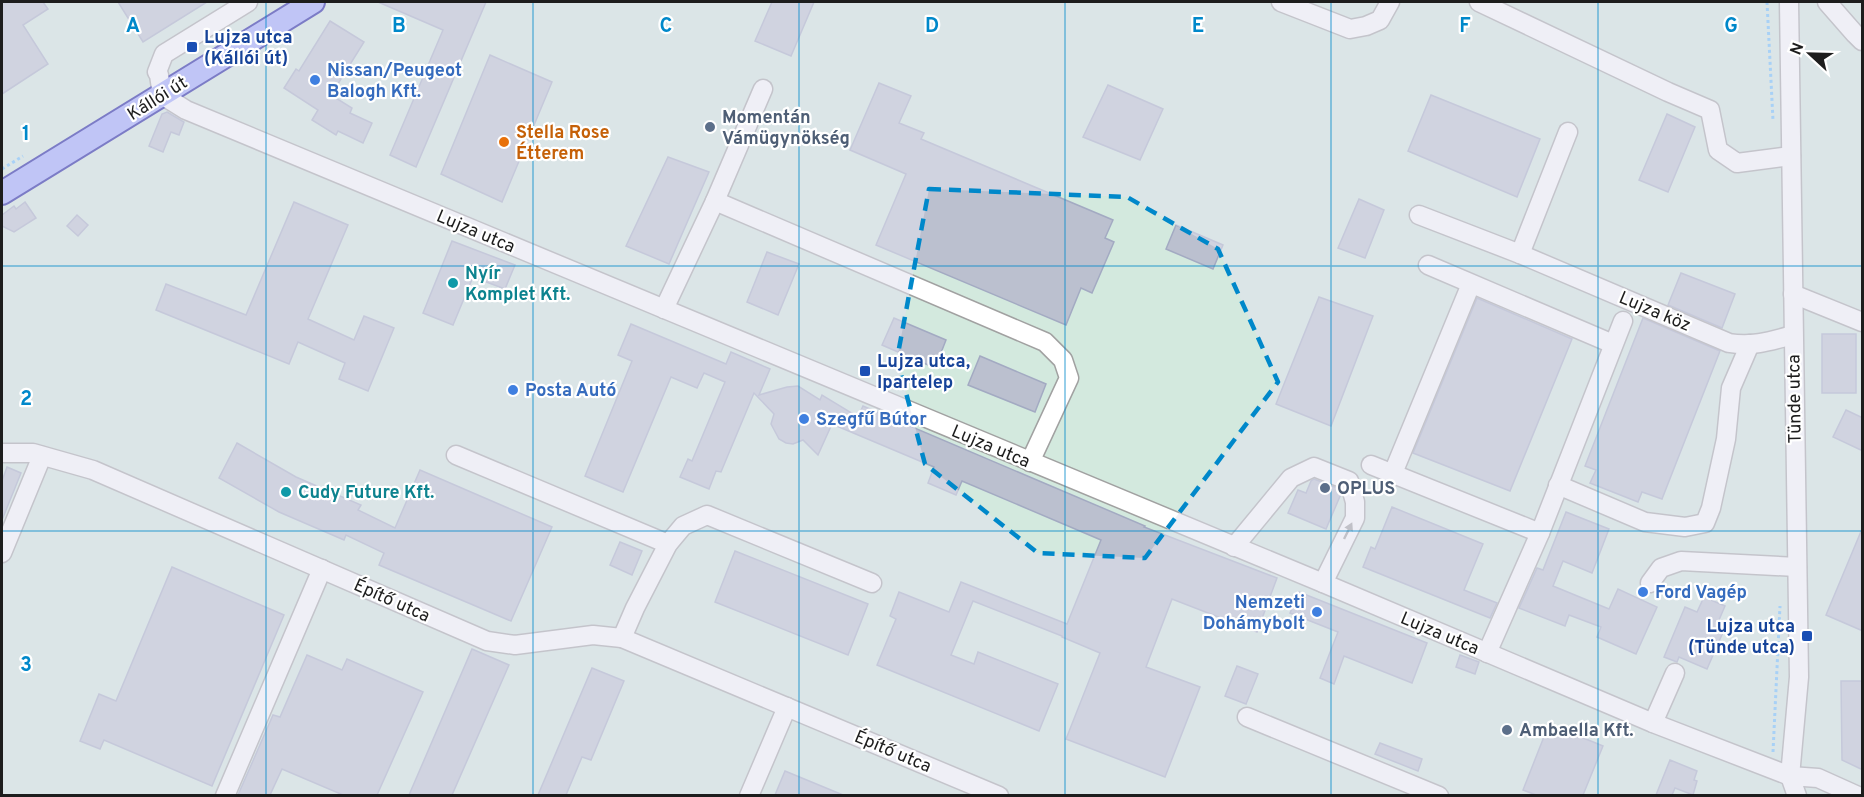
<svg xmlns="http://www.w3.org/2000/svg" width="1864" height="797" font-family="Overpass,sans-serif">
<rect width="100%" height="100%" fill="#e2e2ef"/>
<!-- industrial -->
<polygon fill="#d3e9de" points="2,2 1862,2 1862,795 2,796"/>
<!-- building -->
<g fill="#bbc0cf" stroke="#a3aac2" stroke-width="1.5">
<polygon points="2,2 43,2 48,9 23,25 48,64 2,94"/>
<polygon points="118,2 207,2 143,42"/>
<polygon points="378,2 486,2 416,167 390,155 443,30"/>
<polygon points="772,2 814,2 791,56 755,41"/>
<polygon points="330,21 364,42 331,95 352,108 350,113 372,123 363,143 338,131 336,135 312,120 318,110 284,88 296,69 299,71"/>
<polygon points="490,55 552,82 502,202 441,174"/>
<polygon points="879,83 911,96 899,123 924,133 921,139 1113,220 1105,238 1114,242 1092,293 1081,288 1066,325 876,245 906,174 850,150"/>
<polygon points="1108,85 1163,109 1140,160 1083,137"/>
<polygon points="1431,95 1540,139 1517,197 1408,151"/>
<polygon points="167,112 184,122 179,135 171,132 163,152 149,146 162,114"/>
<polygon points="1667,114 1695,127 1668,192 1639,180"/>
<polygon points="668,157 709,172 669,264 626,246"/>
<polygon points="1359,199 1384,210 1365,258 1338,248"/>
<polygon points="25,202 36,218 14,232 2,226 2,215 14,206 16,209"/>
<polygon points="294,202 348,225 308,319 354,340 364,316 394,328 368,391 339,379 345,363 298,342 289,364 156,310 166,284 246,315"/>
<polygon points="77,215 88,225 78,236 67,226"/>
<polygon points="1176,225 1223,245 1213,269 1166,249"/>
<polygon points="452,241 515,265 505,289 473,277 453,325 423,313"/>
<polygon points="767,252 799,264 778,315 747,302"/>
<polygon points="1681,273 1735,294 1722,328 1668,305"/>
<polygon points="1319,297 1373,316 1331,426 1276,404"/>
<polygon points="1477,298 1572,339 1510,491 1413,453"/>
<polygon points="894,318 946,340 935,368 882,345"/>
<polygon points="1643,318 1720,351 1662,499 1642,492 1638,502 1590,483 1596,470 1585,466"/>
<polygon points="631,324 726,364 731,352 770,369 759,395 787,387 798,386 820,400 822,395 858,417 863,406 1145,526 1144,527 1277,578 1257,632 1172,599 1146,667 1200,687 1165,777 1066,739 1100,653 1062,637 1062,636 973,601 951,655 974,664 978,652 1058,684 1039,731 877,665 896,619 890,616 899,592 949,612 961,582 1067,624 1101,540 962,481 956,495 928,483 934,467 832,424 818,455 803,440 793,444 786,443 779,439 771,424 774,414 754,393 721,472 716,471 709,489 680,477 688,459 692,461 725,382 704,373 697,388 671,377 623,492 585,476 632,361 618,355"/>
<rect x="1822" y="334" width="34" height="59"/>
<polygon points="980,356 1046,384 1035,412 968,385"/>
<polygon points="1846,410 1863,418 1863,451 1833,437"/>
<polygon points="237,443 296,477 361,505 358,510 395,528 420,470 552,527 511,621 379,565 384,553 346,535 344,540 279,512 219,478"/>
<polygon points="7,467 21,473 2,520 2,481"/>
<polygon points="1314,479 1340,489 1341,494 1326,529 1288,513 1298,490 1306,493 1311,481"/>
<polygon points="1392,507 1483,544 1464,590 1497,603 1490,618 1363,567 1371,547 1375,549"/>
<polygon points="1566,512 1609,529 1592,573 1563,561 1553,586 1609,609 1618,589 1657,607 1636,654 1597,637 1601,627 1569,615 1565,626 1519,608 1537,568 1543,570"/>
<polygon points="1862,529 1863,529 1863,631 1826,615"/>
<polygon points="620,542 642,551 632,575 610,565"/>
<polygon points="735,551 868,604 848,655 715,602"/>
<polygon points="172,567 284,615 212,786 104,740 100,749 80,741 99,694 116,701"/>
<polygon points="1299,592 1427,643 1412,683 1344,656 1334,684 1320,678 1338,632 1290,613"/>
<polygon points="1704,597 1725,606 1716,627 1724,630 1707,669 1679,657 1677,662 1664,657 1685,607 1697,612"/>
<polygon points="472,649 509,665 452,795 409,795"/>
<polygon points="307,655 342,670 347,659 423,692 377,795 343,795 282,769 270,795 238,795 273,715 280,717"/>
<polygon points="1460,655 1479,662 1475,674 1456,667"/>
<polygon points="1237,666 1258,674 1246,704 1225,696"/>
<polygon points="592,668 624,681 591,760 582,757 566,795 538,795"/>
<polygon points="1841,681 1863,681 1863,770 1842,760"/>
<polygon points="1549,724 1603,746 1583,795 1536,795 1523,790"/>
<polygon points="1380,743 1422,759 1418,771 1375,754"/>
<polygon points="1670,760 1697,771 1694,780 1697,781 1693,795 1675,788 1672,795 1656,795"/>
<polygon points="785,771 843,795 775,795"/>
</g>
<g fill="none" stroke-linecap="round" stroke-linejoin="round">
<!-- minor casing -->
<g stroke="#a1a1a1" stroke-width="21">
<g id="minor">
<polyline points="248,2 164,54 157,72 159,75 162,95 186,110 1323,583 1653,723 1790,776 1818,778 1858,796"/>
<polyline points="1281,2 1350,29 1366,26 1380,20 1390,2"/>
<polyline points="1479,2 1668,92 1710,110 1718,150 1737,163 1791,156"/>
<polyline points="1789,2 1799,677 1790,776 1797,796"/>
<polyline points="1827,2 1855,34 1862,41"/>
<polyline points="715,201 1045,342 1063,360 1069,378 1030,462"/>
<path d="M1419,215L1520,254L1729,343C1752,347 1771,341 1793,335"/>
<polyline points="1520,254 1568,132"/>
<polyline points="1428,265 1613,344"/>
<polyline points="1793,294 1862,322"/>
<polyline points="664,309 715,201 763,89"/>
<polyline points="2,453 33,453 93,470 487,641 515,645 593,635 622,638 999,796"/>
<polyline points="456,455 668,544"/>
<polyline points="1371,465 1540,533"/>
<polyline points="1393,473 1471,284"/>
<polyline points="1558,485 1645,522 1685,527 1705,523 1711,508 1726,439 1731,388 1750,344"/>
<polyline points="1234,547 1291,478 1314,467 1349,481 1355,502 1355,518 1323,583"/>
<polyline points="2,553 42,456"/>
<polyline points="1650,583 1661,568 1681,561 1797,567"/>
<polyline points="622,638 635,608 668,544 683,526 707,515 872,583"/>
<polyline points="1487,653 1540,533 1623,321"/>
<polyline points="1247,717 1439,796"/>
<polyline points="1653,723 1675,673"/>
<polyline points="225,796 322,569"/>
<polyline points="749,796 787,707"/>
</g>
</g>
<!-- major casing -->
<g stroke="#000196" stroke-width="26">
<polyline id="major" points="2,193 313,2"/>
</g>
<!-- path -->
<g stroke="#63bcff" stroke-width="3" stroke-dasharray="3 3" stroke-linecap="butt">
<polyline points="1767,2 1773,120"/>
<polyline points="2,169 23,156"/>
<polyline points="1773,752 1780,606"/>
</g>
<!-- minor -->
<use href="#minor" stroke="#fff" stroke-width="18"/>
<!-- major -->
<use href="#major" stroke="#97a2ff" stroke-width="22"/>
</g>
<!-- one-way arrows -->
<defs><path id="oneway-solid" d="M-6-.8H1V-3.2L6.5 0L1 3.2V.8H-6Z" transform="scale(1.5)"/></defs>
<use fill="#999" href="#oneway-solid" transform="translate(1348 531) rotate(-64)"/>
<!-- marked area -->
<path d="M0 0H1864V797H0ZM929,189L1127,197L1218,249L1278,382L1145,558L1038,553L925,464L897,359Z" fill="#e2e2ef" fill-opacity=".55" fill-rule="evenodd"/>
<path fill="none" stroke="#0088ca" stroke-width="4.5" stroke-dasharray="12 8" stroke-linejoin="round" d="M929,189L1127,197L1218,249L1278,382L1145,558L1038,553L925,464L897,359Z"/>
<!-- grid -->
<path fill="none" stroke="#0088ca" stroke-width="1.5" stroke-opacity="0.55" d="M266,2V796M533,2V796M799,2V796M1065,2V796M1331,2V796M1598,2V796M2,266H1862M2,531H1862"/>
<!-- markers -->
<g fill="#1a4fb4" stroke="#fff" stroke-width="2">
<rect x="186" y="41" width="12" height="12" rx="3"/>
<rect x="859" y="365" width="12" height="12" rx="3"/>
<rect x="1801" y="630" width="12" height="12" rx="3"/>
</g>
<g fill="#3f7fe0" stroke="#fff" stroke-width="2">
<circle cx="315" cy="80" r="6"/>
<circle cx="513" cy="390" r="6"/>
<circle cx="804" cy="419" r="6"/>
<circle cx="1643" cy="592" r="6"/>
<circle cx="1317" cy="612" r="6"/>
</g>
<g fill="#5c6f8a" stroke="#fff" stroke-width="2">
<circle cx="710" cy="127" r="6"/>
<circle cx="1325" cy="488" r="6"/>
<circle cx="1507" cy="730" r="6"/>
</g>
<circle fill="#e8710a" stroke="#fff" stroke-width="2" cx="504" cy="142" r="6"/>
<g fill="#0f9aa8" stroke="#fff" stroke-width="2">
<circle cx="453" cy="283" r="6"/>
<circle cx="286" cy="492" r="6"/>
</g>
<g text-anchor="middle" stroke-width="4.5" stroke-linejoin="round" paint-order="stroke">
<!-- transit labels -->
<g font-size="18" font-weight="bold" fill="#164399" stroke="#fff" text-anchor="start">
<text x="204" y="43">Lujza utca<tspan x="204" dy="21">(Kállói út)</tspan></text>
<text x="877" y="367">Lujza utca,<tspan x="877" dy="21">Ipartelep</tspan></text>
<text x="1795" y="632" text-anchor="end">Lujza utca<tspan x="1795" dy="21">(Tünde utca)</tspan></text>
</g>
<!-- shop labels -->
<g font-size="18" font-weight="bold" fill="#366cbe" stroke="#fff" text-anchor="start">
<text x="327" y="76">Nissan/Peugeot<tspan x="327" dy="21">Balogh Kft.</tspan></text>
<text x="525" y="396">Posta Autó</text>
<text x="816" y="425">Szegfű Bútor</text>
<text x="1655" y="598">Ford Vagép</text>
<text x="1305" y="608" text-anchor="end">Nemzeti<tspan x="1305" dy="21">Dohámybolt</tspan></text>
</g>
<!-- street labels -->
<g font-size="18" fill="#1d1d1d" stroke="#fff">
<text transform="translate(157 98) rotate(-32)" y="6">Kállói út</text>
<text transform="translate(476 231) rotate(23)" y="6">Lujza utca</text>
<text transform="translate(1655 311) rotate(23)" y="6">Lujza köz</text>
<text transform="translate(1794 399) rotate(-91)" y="6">Tünde utca</text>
<text transform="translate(991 446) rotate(23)" y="6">Lujza utca</text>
<text transform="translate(392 600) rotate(24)" y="6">Építő utca</text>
<text transform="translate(1440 633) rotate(23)" y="6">Lujza utca</text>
<text transform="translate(893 751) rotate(23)" y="6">Építő utca</text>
</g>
<!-- service labels -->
<g font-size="18" font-weight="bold" fill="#4e5e75" stroke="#fff" text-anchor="start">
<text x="722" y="123">Momentán<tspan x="722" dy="21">Vámügynökség</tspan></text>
<text x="1337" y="494">OPLUS</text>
<text x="1519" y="736">Ambaella Kft.</text>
</g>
<!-- food labels -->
<g font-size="18" font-weight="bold" fill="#c56008" stroke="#fff" text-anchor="start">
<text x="516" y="138">Stella Rose<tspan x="516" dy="21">Étterem</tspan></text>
</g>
<!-- culture labels -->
<g font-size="18" font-weight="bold" fill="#0d838f" stroke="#fff" text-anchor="start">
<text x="465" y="279">Nyír<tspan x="465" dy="21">Komplet Kft.</tspan></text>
<text x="298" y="498">Cudy Future Kft.</text>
</g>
</g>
<g font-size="20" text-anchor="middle" font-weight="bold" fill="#0088ca" stroke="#fff" stroke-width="4.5" stroke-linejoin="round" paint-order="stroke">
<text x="133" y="32">A</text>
<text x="399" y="32">B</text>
<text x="666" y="32">C</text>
<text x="932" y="32">D</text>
<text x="1198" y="32">E</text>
<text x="1465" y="32">F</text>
<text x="1731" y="32">G</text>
<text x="26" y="140">1</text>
<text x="26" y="405">2</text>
<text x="26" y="671">3</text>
</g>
<!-- border -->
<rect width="1864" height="797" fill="none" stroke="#1d1d1d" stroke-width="6"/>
<!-- north arrow -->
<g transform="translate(1810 54) rotate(292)" stroke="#ffffff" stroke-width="4.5" paint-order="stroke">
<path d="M0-4.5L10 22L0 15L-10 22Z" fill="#1d1d1d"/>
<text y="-9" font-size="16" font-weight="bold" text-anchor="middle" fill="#1d1d1d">N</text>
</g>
</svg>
